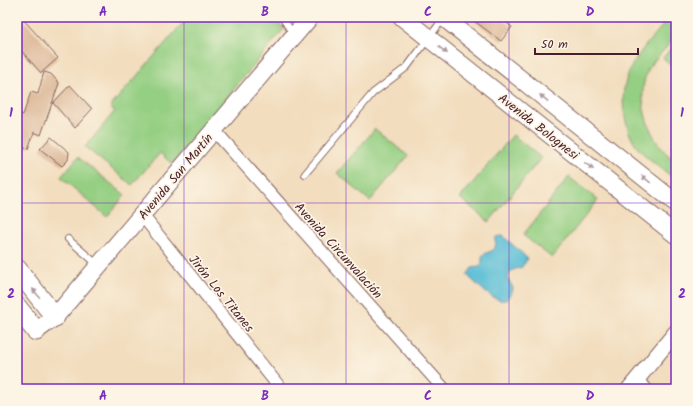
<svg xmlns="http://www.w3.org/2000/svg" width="693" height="406" font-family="Kalam,sans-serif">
<rect width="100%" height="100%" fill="#fcf5e5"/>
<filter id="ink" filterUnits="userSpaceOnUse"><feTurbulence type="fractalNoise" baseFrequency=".025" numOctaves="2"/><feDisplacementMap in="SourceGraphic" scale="8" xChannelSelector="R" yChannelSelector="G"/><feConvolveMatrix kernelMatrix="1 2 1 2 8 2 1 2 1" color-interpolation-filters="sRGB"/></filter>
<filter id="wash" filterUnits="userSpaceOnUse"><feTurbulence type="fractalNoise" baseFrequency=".012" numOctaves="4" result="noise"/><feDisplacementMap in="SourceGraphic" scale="16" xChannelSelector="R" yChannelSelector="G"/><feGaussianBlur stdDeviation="0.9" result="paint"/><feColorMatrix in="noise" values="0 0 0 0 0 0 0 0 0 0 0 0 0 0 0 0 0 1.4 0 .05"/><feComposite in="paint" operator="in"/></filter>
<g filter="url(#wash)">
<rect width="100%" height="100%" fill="#f2ddbe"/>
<!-- green -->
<g fill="#95cf83" stroke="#707757">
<polygon points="188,17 276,17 283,30 172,164 160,153 132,185 85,147 115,111 110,107"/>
<path d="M670,17H676C676,22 678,31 676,36C675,38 672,41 670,43C663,52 652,61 647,72C635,101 650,145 676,161V180C665,171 644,156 636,146C629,136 626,123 624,112C618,69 645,47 670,17Z"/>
<polygon points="676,42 676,70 663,58"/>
<polygon points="375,129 408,156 370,201 337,173"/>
<polygon points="513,135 541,158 489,222 460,198"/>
<polygon points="78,157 125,195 107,217 61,177"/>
<polygon points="569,177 598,200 552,258 523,235"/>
</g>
<!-- water -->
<path fill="#58bdd6" stroke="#516e80" d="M500,236H503L523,254L526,257L527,260L521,268C513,269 509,271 508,279L513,288C507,318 478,285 467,275L472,268L479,267L482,264V256C488,250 492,254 496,245L495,241L496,237Z"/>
<g id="blocks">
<!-- building -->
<g fill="#d8af8d">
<polygon points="17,17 21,17 58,58 41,73 17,46"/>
<polygon points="469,17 499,17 512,27 501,41"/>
<polygon points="44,72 51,74 59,83 41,135 34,132 28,149 17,146 17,113 23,115 31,92 38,94"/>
<polygon points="70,85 92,109 75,128 53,103"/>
<polygon points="51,137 69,152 68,160 62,166 40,149"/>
</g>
</g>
</g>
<g filter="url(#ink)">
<use href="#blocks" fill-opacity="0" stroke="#85625e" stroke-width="1"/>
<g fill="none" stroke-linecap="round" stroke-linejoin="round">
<!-- service casing -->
<g stroke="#85625e" stroke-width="8">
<g id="service">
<polyline points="282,17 293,34"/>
<polyline points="305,174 373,93 407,67 443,19"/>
<polyline points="68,239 97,264"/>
</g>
</g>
<!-- minor casing -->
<g stroke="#85625e" stroke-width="14">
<g id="minor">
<polyline points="214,130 444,389"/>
<polyline points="142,215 281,389"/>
<polyline points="636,380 646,389"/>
</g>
</g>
<!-- tertiary casing -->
<g stroke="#85625e" stroke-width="17">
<polyline id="tertiary" points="629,389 676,332"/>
</g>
<!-- secondary casing -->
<g stroke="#85625e" stroke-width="19">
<g id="secondary">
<polyline points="402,17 676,235"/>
<polyline points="443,17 676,203"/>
<polyline points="36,331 55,317 310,17"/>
</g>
</g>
<!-- primary casing -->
<g stroke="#85625e" stroke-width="21">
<g id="primary">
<polyline points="17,269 55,317"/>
<polyline points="17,307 36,331"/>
</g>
</g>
<!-- service -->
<use href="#service" stroke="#fff" stroke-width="6"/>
<!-- minor -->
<use href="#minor" stroke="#fff" stroke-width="12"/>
<!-- tertiary -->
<use href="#tertiary" stroke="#fff" stroke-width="15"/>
<!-- secondary -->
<use href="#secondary" stroke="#fff" stroke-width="17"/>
<!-- primary -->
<use href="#primary" stroke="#fff" stroke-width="19"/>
</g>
<!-- one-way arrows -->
<defs><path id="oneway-solid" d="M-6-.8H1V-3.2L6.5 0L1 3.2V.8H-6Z"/></defs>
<g fill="#ae9aa0">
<use href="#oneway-solid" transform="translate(443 50) rotate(38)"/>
<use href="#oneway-solid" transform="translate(544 98) rotate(-141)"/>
<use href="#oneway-solid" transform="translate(589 166) rotate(38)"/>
<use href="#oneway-solid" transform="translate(646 179) rotate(-141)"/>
<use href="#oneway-solid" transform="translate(36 293) rotate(-129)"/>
</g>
</g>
<!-- grid -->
<path fill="none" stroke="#7b2cbf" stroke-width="1" stroke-opacity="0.55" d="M184,17V389M346,17V389M509,17V389M17,203H676"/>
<g text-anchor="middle" stroke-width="3.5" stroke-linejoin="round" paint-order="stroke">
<!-- street labels -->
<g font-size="13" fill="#4a1f2b" stroke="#fcf5e5">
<text transform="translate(539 126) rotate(38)" y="5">Avenida Bolognesi</text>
<text transform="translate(175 176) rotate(-50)" y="5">Avenida San Martín</text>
<text transform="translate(339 250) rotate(48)" y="5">Avenida Circunvalación</text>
<text transform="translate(222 293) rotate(51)" y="5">Jirón Los Titanes</text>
</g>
</g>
<!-- margin -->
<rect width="693" height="406" fill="none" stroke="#fcf5e5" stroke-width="44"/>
<!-- scale -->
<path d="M535 48v6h103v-6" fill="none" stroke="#4a1f2b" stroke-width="2"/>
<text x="541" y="48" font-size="12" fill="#4a1f2b" stroke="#fcf5e5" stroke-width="3" paint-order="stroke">50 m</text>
<rect x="22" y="22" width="649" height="362" fill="none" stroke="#7b2cbf" stroke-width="1.5"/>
<g font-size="13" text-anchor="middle" font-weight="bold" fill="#7b2cbf">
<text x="103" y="16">A</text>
<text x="265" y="16">B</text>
<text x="428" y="16">C</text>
<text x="590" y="16">D</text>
<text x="11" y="117">1</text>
<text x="682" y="117">1</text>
<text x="11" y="298">2</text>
<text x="682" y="298">2</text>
<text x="103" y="400">A</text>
<text x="265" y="400">B</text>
<text x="428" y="400">C</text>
<text x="590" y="400">D</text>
</g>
</svg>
